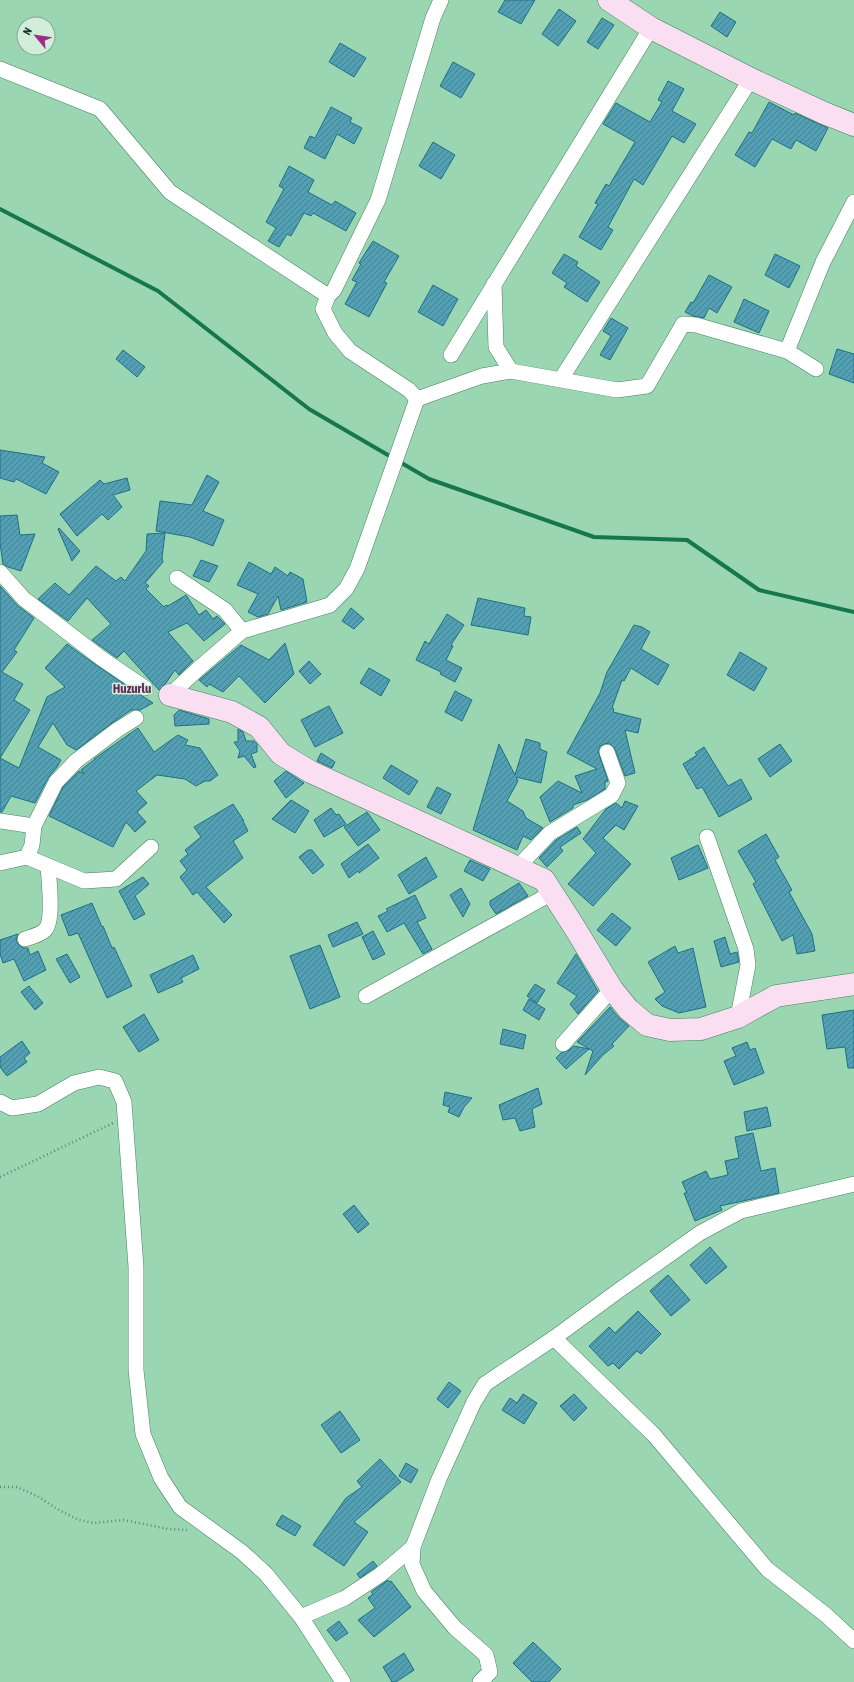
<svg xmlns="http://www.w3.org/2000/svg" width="854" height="1682" font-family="'Asap Condensed',sans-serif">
<defs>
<pattern id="building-hatch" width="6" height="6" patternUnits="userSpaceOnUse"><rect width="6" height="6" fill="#539fb4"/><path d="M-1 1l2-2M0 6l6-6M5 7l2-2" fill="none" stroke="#448292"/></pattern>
</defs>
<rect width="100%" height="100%" fill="#99d6b1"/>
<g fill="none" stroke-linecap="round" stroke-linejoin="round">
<!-- stream -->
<polyline stroke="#16764c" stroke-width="4" points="0,209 158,291 309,409 429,479 594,537 687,540 759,590 854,612"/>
</g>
<!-- building -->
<g fill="url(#building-hatch)" stroke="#1e7084">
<polygon points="505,0 535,0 521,24 498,12"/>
<polygon points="559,9 576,21 558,46 542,34"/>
<polygon points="720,12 736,22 727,37 711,26"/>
<polygon points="602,18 614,25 598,49 587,42"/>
<polygon points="340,43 366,58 354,77 329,62"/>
<polygon points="453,62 475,74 461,98 440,86"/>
<polygon points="668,81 684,89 672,111 696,124 684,143 672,136 643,185 634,179 608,227 613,230 601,250 579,237 598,204 595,203 606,184 609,186 635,142 603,124 616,103 650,122 662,102 658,100"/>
<polygon points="769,102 794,115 795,113 828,128 816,151 796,140 791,149 772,139 755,167 735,155 749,132 752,133"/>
<polygon points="331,107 352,118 350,122 362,128 354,144 337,134 325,159 304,148 310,136 315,138"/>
<polygon points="433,142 455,155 441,179 419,166"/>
<polygon points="289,166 314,180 308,192 332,205 335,201 356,213 346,231 313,213 311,216 304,213 291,236 287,234 279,247 268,241 276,228 266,222 284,189 279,186"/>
<polygon points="373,241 399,256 384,282 387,283 369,317 345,304 357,282 352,280 361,264 359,263"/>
<polygon points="564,254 578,262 576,266 600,282 587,302 564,287 567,283 552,273"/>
<polygon points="775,254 800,266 789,288 765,275"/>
<polygon points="709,275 732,287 717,313 709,308 704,318 693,316 685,312 691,302 693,303"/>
<polygon points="433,285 458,299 443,326 418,312"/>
<polygon points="744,299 769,311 759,333 734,322"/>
<polygon points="611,318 628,328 610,360 600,355 611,336 603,331"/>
<polygon points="837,349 854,354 854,383 829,374"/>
<polygon points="123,350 145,367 137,377 116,359"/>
<polygon points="0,450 45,457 42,463 59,472 46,494 16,479 14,482 0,478"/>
<polygon points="207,475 219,482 203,511 224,520 213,546 190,537 156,531 160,501 192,505"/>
<polygon points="127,478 130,490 113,495 122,507 108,520 102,514 77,536 60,514 100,480 104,484"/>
<polygon points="17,515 20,535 35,534 21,571 8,567 3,564 0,543 0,516"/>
<polygon points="59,528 80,551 72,561 58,529"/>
<polygon points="165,533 162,558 163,562 145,583 149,586 146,589 164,607 166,605 168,606 186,595 199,615 206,610 213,619 217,616 225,624 204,641 187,623 168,632 193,661 179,675 175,670 166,683 159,690 124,651 117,658 92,640 111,624 87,598 68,621 38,599 55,583 69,595 96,566 116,581 121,577 125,581 146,551 147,534"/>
<polygon points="201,560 218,566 209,582 193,576"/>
<polygon points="249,562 271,574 275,567 288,576 290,572 303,579 307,602 281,610 278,596 268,614 258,617 248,612 258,594 237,585"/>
<polygon points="0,586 17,605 34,618 14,650 17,652 2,672 23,684 14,700 30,710 0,758 19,768 47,697 65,687 45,668 67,644 96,665 153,703 140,710 131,710 112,723 76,750 67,745 53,723 38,747 61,760 57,767 48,778 35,803 11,796 2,812 0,812"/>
<polygon points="478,598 525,608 524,616 531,617 528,635 471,625"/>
<polygon points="351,608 364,619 354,629 342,621"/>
<polygon points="447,614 464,625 451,645 453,646 446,660 462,668 455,682 440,674 441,672 416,660 425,641 429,644"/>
<polygon points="634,625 642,627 650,632 641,649 669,665 658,685 631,668 624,681 622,680 612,708 614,709 613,712 641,719 638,733 625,730 635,773 625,776 615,749 609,743 604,744 600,746 598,751 608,781 605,782 605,789 587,800 573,805 573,808 550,822 540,797 558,781 582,793 575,776 597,769 567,753 600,693 607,672"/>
<polygon points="285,643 294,674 265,703 239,676 223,692 209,684 207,687 199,680 241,645 269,660"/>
<polygon points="740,652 767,668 754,691 727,675"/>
<polygon points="309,661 321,674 310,684 299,671"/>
<polygon points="369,668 390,680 381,696 360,683"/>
<polygon points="455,691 472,700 462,721 445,712"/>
<polygon points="329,706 343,733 315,747 301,720"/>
<polygon points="179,710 209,719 209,724 175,726 174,715"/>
<polygon points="138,728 154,752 178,735 188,740 185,745 200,748 218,775 210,781 205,781 196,786 185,779 157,775 136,791 147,803 137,812 146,822 135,832 126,822 113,847 49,816 63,787 79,771 84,774 81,770 95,759 94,759"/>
<polygon points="238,729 243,732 246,741 254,741 257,744 257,752 251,754 256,767 254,768 244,756 238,758 240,751 234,742 238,742"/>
<polygon points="526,739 540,743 540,749 547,752 541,783 516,777 518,781 507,801 523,811 526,818 543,828 531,840 523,836 517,850 473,830 499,744 515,775"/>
<polygon points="780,744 792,761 770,777 758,759"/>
<polygon points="704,747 728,786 741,779 752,799 719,817 702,787 697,789 683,764 697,755 695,753"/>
<polygon points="321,753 335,762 332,768 317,761"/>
<polygon points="391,765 418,781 409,795 383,778"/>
<polygon points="286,771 304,783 286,798 274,781"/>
<polygon points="437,787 451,794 441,814 427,807"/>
<polygon points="291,800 309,811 295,833 272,819"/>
<polygon points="625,801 638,806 624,830 616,825 603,838 631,864 593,906 568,884 596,853 583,839 606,809 616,803 622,808"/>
<polygon points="233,804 244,821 243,821 248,831 233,841 243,858 206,887 232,915 224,923 197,892 193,895 180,877 187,870 180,861 188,854 185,850 201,837 194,827"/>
<polygon points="331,808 336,815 339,814 346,824 324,837 314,820"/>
<polygon points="367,812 380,830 358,846 344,827"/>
<polygon points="577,827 581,833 560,847 563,851 547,867 539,858 556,840"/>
<polygon points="766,834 779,857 775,860 792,890 789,892 812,934 815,951 797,954 793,935 782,941 753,884 756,882 738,851"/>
<polygon points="368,844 379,858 359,873 358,871 349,878 341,864"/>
<polygon points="698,845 708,868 679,880 671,858"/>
<polygon points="308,850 312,850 324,865 313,874 299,857"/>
<polygon points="426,857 437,877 409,894 398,875"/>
<polygon points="470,860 490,869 483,881 464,871"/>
<polygon points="143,877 149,884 135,896 145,914 134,920 119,891"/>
<polygon points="519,883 528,896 496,914 490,905 490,901"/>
<polygon points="461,888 470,904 463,917 450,895"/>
<polygon points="415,895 426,918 417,922 432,949 423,954 404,923 387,932 378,916 388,911 386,909"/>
<polygon points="92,903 102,927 103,926 112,948 114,947 132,986 107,998 78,933 69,936 61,915"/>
<polygon points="612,913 631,928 616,946 597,930"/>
<polygon points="357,922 363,934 333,947 328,935"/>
<polygon points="373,931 385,954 373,960 362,937"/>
<polygon points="18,934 16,941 19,945 23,948 28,948 30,955 38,951 46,970 24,981 14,959 3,963 0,954 0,940"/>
<polygon points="725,937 730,954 737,952 739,962 721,967 714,941"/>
<polygon points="320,945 340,997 310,1009 290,956"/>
<polygon points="675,946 678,953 693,948 706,1007 679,1013 662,1006 655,999 665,992 648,962"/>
<polygon points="67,954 80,977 70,983 56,959"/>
<polygon points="576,954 598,991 578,1014 570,1004 577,996 557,983"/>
<polygon points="193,955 199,969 181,978 183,982 158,993 150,975"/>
<polygon points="535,984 545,990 537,1003 527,996"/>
<polygon points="29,986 43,1003 35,1010 21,992"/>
<polygon points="529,999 545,1009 539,1020 523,1010"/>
<polygon points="610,1007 618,1017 629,1026 612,1044 614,1046 603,1055 585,1075 593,1051 577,1042"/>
<polygon points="854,1010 854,1068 848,1068 845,1047 827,1049 822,1015"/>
<polygon points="144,1014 159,1040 139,1052 123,1027"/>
<polygon points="503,1029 526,1035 523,1049 500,1044"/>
<polygon points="22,1041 30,1053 24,1058 27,1062 7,1076 0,1067 0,1057"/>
<polygon points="747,1042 750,1050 755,1048 764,1073 734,1085 724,1061 736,1056 732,1048"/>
<polygon points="574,1046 589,1049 566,1069 556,1058 561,1053 569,1050"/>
<polygon points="538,1088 542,1104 532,1109 535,1127 520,1131 515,1118 503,1120 499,1105"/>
<polygon points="445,1092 472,1098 464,1107 459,1117 448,1112 450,1107 443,1105"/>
<polygon points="767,1107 771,1126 747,1131 744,1112"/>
<polygon points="753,1133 761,1171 775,1168 779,1193 720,1206 722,1210 695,1221 684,1193 687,1193 682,1182 706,1171 710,1179 728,1175 725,1161 739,1158 735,1137"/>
<polygon points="354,1205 369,1224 358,1233 343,1214"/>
<polygon points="710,1247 727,1267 706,1284 690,1265"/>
<polygon points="668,1275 690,1300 671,1316 650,1291"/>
<polygon points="638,1311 661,1334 641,1354 637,1351 619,1369 613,1363 608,1366 589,1346 609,1327 615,1333"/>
<polygon points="449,1382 461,1391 448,1408 437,1399"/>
<polygon points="523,1394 537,1403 524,1424 502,1410 510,1398 517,1403"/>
<polygon points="574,1394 587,1408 574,1421 560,1406"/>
<polygon points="340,1411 360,1440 341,1453 321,1425"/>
<polygon points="380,1459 401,1482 354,1522 368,1532 344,1566 313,1545 346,1498 362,1487 357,1481"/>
<polygon points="406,1463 418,1470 411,1483 399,1476"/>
<polygon points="282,1515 301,1526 295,1536 276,1525"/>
<polygon points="373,1561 377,1566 360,1578 357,1574"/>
<polygon points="388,1580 389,1582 391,1581 411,1607 374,1637 358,1620 375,1608 368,1598 373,1594 371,1592"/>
<polygon points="339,1621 348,1633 336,1641 327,1630"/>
<polygon points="533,1642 561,1669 549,1682 532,1682 513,1663"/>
<polygon points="404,1653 414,1670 396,1682 392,1682 383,1667"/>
</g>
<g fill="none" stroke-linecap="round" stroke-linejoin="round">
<!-- street casing -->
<g stroke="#45805f" stroke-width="16">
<g id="street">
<polyline points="0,69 100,109 170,192 328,296"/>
<polyline points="494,284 496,347 511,371"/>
<polyline points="787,351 823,262 854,202"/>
<polyline points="451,355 651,28"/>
<polyline points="561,379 751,79"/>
<polyline points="417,399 409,390 350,351 335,333 323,309 328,296 334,290 378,200 433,18 441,0"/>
<polyline points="417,399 482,376 511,371 617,390 647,386 683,324 696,325 787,351 816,369"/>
<polyline points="0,572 24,599 101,658 145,688"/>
<polyline points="177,578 225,610 242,631"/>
<polyline points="170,695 198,669 242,631 330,605 346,589 357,569 417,399"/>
<polyline points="0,821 34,826"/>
<polyline points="707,837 746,949 748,965 738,1017"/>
<polyline points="27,857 84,881 116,879 151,847"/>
<polyline points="0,863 27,857 32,845 34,826 56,782 76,761 117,730 136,718"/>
<polyline points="518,867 550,833 612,795 618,783 607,752"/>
<path d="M25,939C31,937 40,935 45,930C54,921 49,881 48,866"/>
<polyline points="366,996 552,893"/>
<polyline points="563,1044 612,989"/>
<polyline points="0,1102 12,1108 38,1104 74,1083 99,1077 115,1081 124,1102 136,1267 136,1370 143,1434 161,1478 180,1507 242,1552 266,1574 301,1617 343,1682"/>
<polyline points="554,1338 654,1435 767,1569 826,1615 854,1641"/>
<polyline points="301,1617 345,1598 380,1575 413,1547"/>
<polyline points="480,1682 490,1672 486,1655 455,1628 424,1591 412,1564 413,1547 439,1479 474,1402 485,1384 554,1338 618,1291 700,1233 741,1211 854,1184"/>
</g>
</g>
<!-- secondary casing -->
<g stroke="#45805f" stroke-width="23">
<g id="secondary">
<polyline points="609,0 651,28 751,79 824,113 854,125"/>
<polyline points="170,695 232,712 259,727 281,754 311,772 544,880 573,925 612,989 628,1009 647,1025 670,1030 701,1029 738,1017 776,996 854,984"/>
</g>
</g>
<!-- path -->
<g stroke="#5e896f" stroke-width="2.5" stroke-dasharray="1 3" stroke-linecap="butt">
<polyline points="0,1177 113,1123"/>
<polyline points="0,1487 17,1487 39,1497 57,1509 79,1520 94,1523 124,1520 168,1529 187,1530"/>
</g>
<!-- street -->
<use href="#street" stroke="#fff" stroke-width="15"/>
<!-- secondary -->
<use href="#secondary" stroke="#fadef2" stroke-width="22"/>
</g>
<g text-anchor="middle" stroke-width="3" stroke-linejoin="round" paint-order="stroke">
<!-- quarter labels -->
<g font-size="13" font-weight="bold" fill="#652c57" stroke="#d1eedb">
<text x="132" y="693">Huzurlu</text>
</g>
</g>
<!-- north arrow -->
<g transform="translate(36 36) rotate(299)"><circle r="19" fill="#d1eedb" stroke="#89a493"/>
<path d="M0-3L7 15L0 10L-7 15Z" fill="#9e2b87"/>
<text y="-6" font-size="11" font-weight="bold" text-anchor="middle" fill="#1e3628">N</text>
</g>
</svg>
